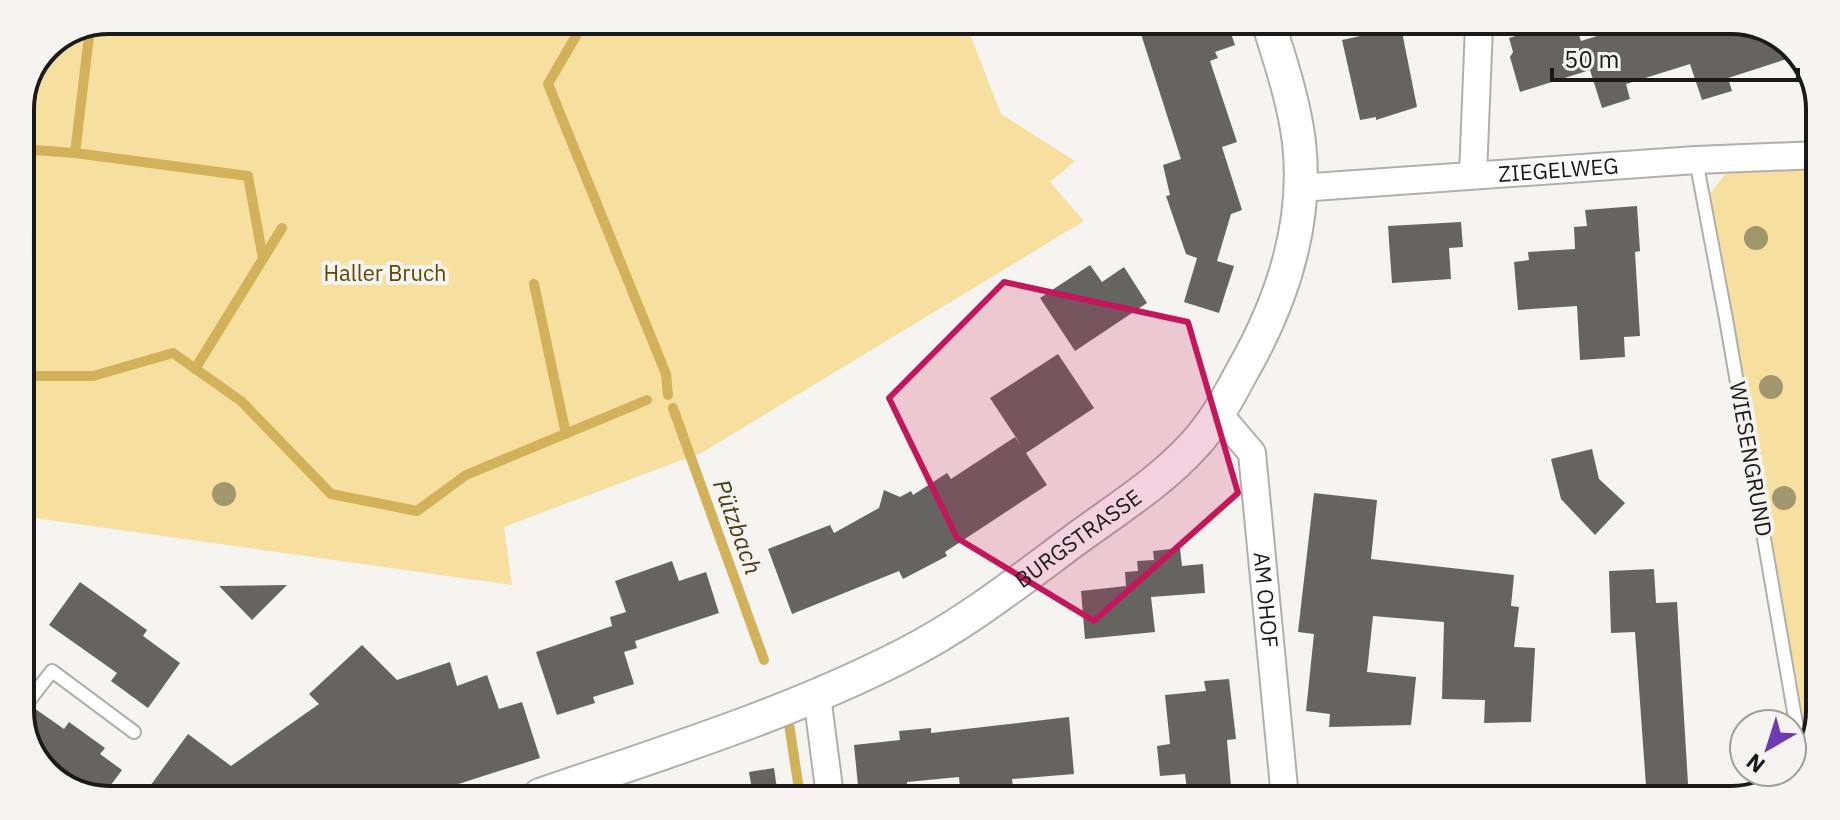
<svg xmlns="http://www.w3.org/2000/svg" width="1840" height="820" font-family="'IBM Plex Sans',sans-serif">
<rect width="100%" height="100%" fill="#f6f4f1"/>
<!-- green -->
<g fill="#f7df9f">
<polygon points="109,20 966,24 1001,114 1075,161 1050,182 1084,221 703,452 504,527 512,585 20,516 20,104 46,46"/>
<polygon points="1819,167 1813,745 1809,750 1710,194 1725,174"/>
</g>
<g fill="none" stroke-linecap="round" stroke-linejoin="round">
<!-- stream -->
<g stroke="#d1b25b" stroke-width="10">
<polyline points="584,22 548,84 666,374 668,395"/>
<polyline points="90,28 75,153 248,176 263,259"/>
<polyline points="20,149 75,153"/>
<polyline points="534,284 566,434"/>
<polyline points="195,369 282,228"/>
<polyline points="20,376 93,376 173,353 241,401 331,494 417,511 466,475 647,400"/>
<polyline points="673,408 764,660"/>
<polyline points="789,724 800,796"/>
</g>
</g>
<!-- building -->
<g fill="#656461">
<polygon points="1154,24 1228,25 1235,45 1215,52 1218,58 1210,61 1237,142 1222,147 1242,210 1231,214 1217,261 1234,266 1219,313 1184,302 1197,258 1186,254 1166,196 1170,195 1163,165 1181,159 1141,34 1155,29"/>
<polygon points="1548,26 1576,26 1581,41 1629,26 1765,27 1799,55 1728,78 1732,91 1702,100 1690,64 1626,84 1630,99 1602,108 1590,70 1520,92 1510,57 1513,52 1509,38"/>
<polygon points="1401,27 1417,107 1376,120 1376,117 1360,120 1342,40"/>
<polygon points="1637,206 1640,251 1635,252 1640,336 1624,337 1625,357 1580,360 1577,306 1518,310 1514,262 1529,260 1528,252 1575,249 1574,227 1587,226 1585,210"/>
<polygon points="1461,222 1463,247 1449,248 1451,279 1392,283 1388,226"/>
<polygon points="1090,265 1102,282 1124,267 1147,303 1075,351 1040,298"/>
<polygon points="1058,354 1094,408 1026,453 1047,485 945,552 947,556 903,579 899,571 792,614 768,549 830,525 834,533 879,508 884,490 900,497 911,491 913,495 947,473 951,479 1015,437 1021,445 990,398"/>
<polygon points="1592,449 1599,479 1625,503 1595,535 1561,499 1551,459"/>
<polygon points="1314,493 1377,500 1371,559 1514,575 1511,606 1519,607 1514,647 1535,648 1531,722 1484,723 1485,700 1442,699 1444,622 1373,616 1367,672 1416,677 1411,725 1329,727 1330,714 1306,711 1314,634 1298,632"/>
<polygon points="1180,548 1182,566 1203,564 1205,593 1151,597 1155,632 1085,639 1081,591 1126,586 1125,572 1138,571 1137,561 1154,560 1153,551"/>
<polygon points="672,561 679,581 706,572 719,613 635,641 637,648 624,652 634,684 593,697 595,703 557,715 536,652 612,626 610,617 626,612 615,581"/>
<polygon points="1654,569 1656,603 1677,602 1689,800 1647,800 1635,632 1611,633 1609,571"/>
<polygon points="80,582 147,630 143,636 180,663 148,708 111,681 117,673 49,625"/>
<polygon points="287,585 252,620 219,586"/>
<polygon points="362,645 397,680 450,662 457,686 487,675 499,709 522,702 540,758 427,794 145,793 188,734 231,766 319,704 309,694"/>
<polygon points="1229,679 1236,739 1227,740 1232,798 1188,798 1185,774 1160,776 1157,746 1170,744 1165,695 1206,691 1204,681"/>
<polygon points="34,708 64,729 69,722 105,748 100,754 122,770 105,793 75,793 35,761 21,721"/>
<polygon points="1069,717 1074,774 1012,779 1014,797 961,797 959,777 907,782 908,797 859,796 854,745 900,740 899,731 931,728 931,733"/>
<polygon points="774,768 778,796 753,796 749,772"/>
</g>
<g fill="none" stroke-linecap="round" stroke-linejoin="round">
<!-- service casing -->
<g stroke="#b0afac" stroke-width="16">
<g id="service">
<polyline points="1696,160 1726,319 1802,758"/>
<polyline points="20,712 52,671 134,732"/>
</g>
</g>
<!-- minor casing -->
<g stroke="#b0afac" stroke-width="30">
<g id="minor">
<polyline points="1473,175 1479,26"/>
<path id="s1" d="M1299,188L1696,160L1819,155"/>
<path id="s2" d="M1218,413L1252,453L1285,798"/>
<polyline points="817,696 830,796"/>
</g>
</g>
<!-- tertiary casing -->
<g stroke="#b0afac" stroke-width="36">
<g id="tertiary">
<path id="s3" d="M540,795C662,753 786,715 902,656C962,626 1018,582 1072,542C1114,511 1161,482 1195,444C1216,421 1230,394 1244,368C1283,299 1308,222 1299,142C1294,102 1281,63 1269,25"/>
</g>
</g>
<!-- service -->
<use href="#service" stroke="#fff" stroke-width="12"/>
<!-- minor -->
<use href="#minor" stroke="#fff" stroke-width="26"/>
<!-- tertiary -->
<use href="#tertiary" stroke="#fff" stroke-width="32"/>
</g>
<!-- trees -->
<g fill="#a2966c">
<circle cx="1756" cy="238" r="12"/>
<circle cx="1771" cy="387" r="12"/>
<circle cx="224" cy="494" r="12"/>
<circle cx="1784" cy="498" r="12"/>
</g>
<!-- marked area -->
<path fill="#c2185b" fill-opacity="0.2" stroke="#c2185b" stroke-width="6" stroke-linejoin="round" d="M1004,282L1188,322L1238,493L1094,621L957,538L889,398Z"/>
<g text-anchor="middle" stroke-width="8" stroke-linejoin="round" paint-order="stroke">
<!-- street labels -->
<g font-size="22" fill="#1b1a19" stroke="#f6f4f1">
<text dy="8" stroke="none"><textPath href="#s1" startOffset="260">ZIEGELWEG</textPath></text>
<text transform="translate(1751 459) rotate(80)" y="8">WIESENGRUND</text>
<text dy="8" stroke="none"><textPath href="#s3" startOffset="600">BURGSTRASSE</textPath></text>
<text dy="8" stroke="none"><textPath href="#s2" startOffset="200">AM OHOF</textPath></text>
</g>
<!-- park labels -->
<g font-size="22" fill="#5e4900" stroke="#f6f4f1">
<text x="385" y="281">Haller Bruch</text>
</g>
<!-- water labels -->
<g font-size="24" font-style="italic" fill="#483b16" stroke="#f6f4f1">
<text transform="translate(737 527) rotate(70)" y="8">Pützbach</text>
</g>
</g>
<!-- crop -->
<path d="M0 0H1840V820H0ZM109 34H1731A75 75 0 0 1 1806 109V711A75 75 0 0 1 1731 786H109A75 75 0 0 1 34 711V109A75 75 0 0 1 109 34Z" fill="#f6f4f1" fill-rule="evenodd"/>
<path fill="none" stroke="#1b1a19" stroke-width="4" d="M109 34H1731A75 75 0 0 1 1806 109V711A75 75 0 0 1 1731 786H109A75 75 0 0 1 34 711V109A75 75 0 0 1 109 34Z"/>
<!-- north arrow -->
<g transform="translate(1768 748) rotate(219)"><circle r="38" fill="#f6f4f1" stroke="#9e9d9b" stroke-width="2"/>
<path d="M0-6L14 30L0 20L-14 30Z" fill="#6f3bb2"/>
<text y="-12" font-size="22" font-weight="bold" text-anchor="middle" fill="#1b1a19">N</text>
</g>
<!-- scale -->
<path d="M1552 68v12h246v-12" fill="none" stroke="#1b1a19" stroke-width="4"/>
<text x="1564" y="68" font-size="24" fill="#1b1a19" stroke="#f6f4f1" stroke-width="6" paint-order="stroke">50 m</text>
</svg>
